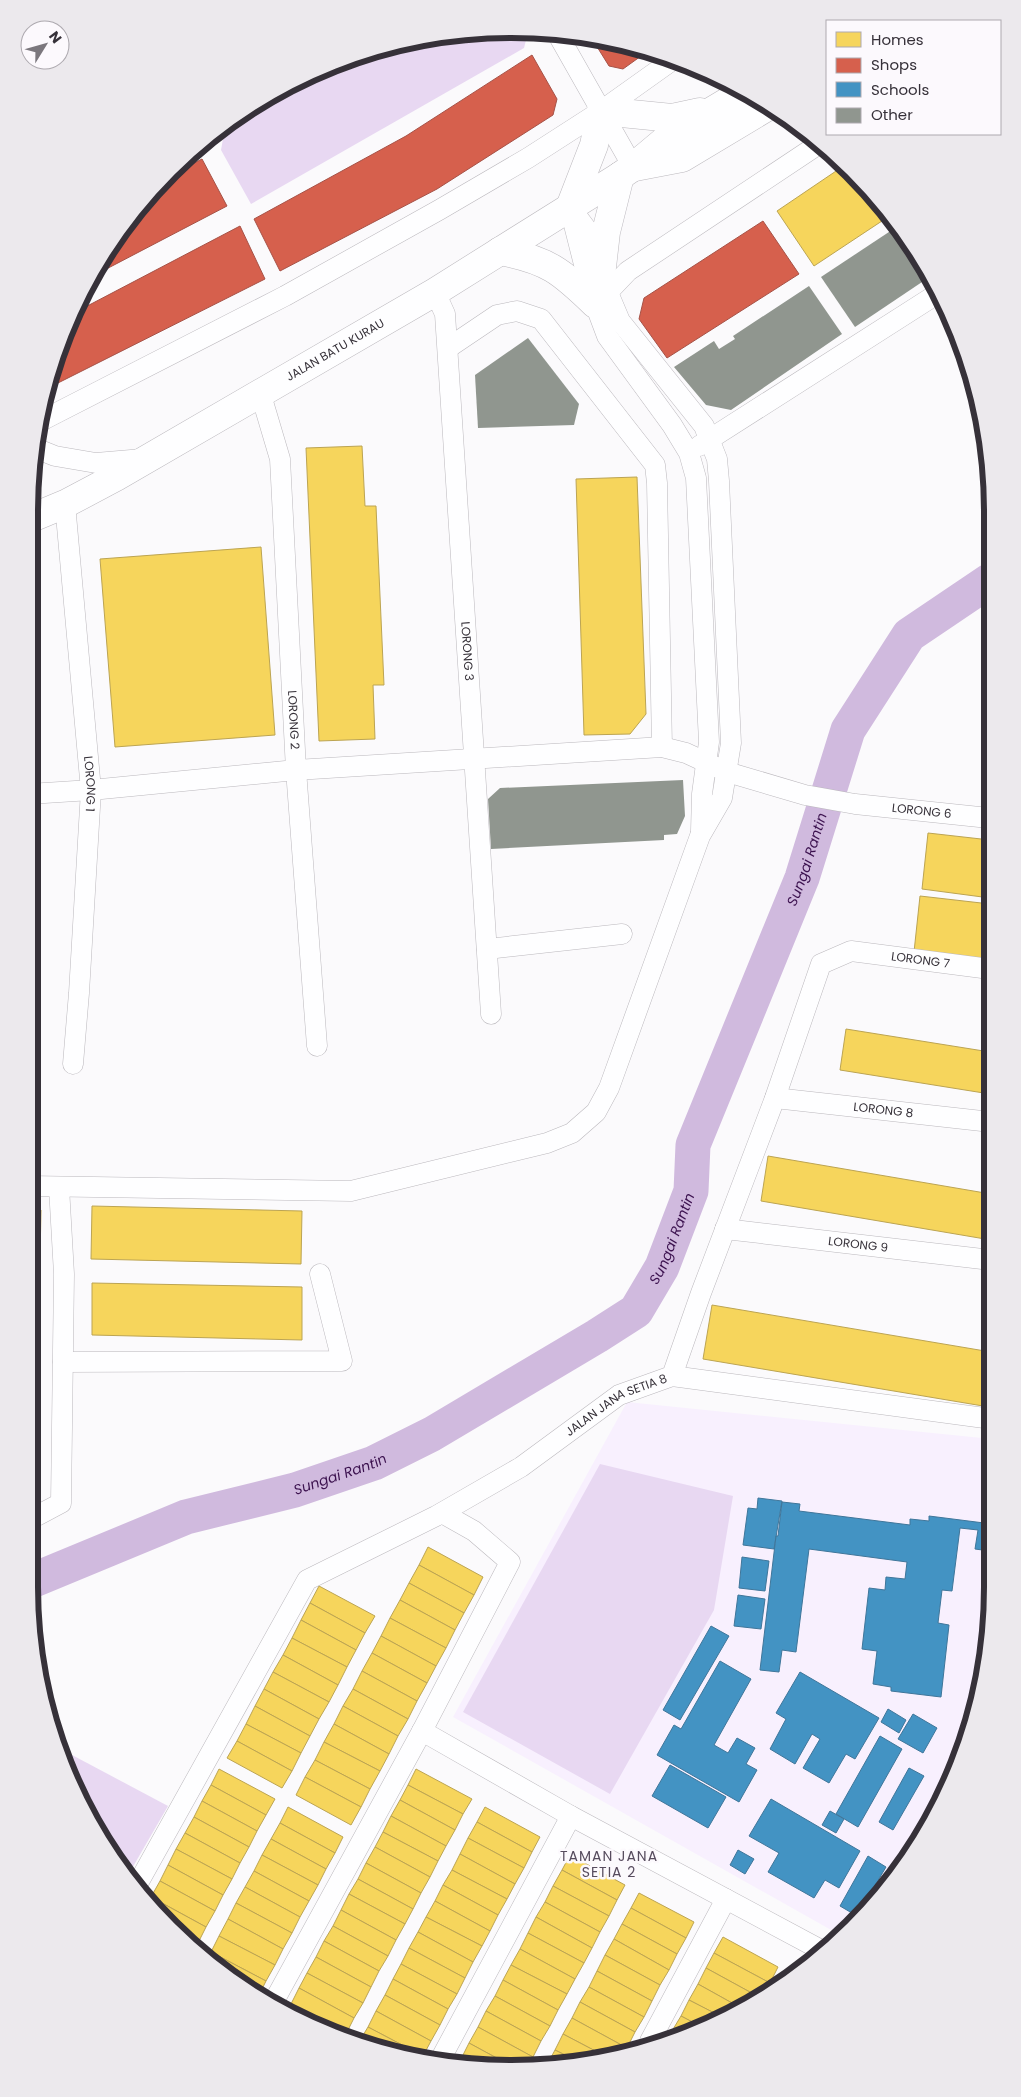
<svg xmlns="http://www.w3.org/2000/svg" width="1021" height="2097" font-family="Poppins,sans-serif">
<rect width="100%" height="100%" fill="#fbfafc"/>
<!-- built -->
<polygon fill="#f8f0fe" points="627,1402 992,1439 992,1587 983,1681 955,1771 873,1904 840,1935 453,1717"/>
<!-- green -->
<g fill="#e8d8f2">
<polygon points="511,29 524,30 527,36 524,48 251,204 221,150 225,128 232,121 329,65 417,38"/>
<polygon points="600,1464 733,1496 714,1610 610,1794 463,1712"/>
<polygon points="57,1747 168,1806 127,1877"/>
</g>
<!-- homes -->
<g fill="#f6d55c" stroke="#bca452">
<polygon points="842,167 891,215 814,266 777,211"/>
<polygon points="362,446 365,506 376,506 384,685 373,685 375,739 319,741 306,448"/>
<polygon points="637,477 646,714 630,734 584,735 576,479"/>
<polygon points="261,547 275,735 115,747 100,559"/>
<polygon points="928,833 990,840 990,898 922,889"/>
<polygon points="920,896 990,904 990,962 914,952"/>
<polygon points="846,1029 990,1052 990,1094 840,1070"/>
<polygon points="768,1156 991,1194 991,1240 761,1201"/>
<polygon points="92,1206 302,1211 301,1264 91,1259"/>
<polygon points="29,1210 41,1210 35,1505 29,1505"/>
<polygon points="92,1283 302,1287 302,1340 92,1335"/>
<polygon points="712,1305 991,1352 992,1391 989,1407 703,1359"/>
<polygon points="428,1547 483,1577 474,1595 419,1565"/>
<polygon points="419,1565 474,1595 464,1613 409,1583"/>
<polygon points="409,1583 464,1613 455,1630 400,1600"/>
<polygon points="319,1586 375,1616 365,1633 310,1603"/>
<polygon points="400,1600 455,1630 446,1648 390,1618"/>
<polygon points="310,1603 365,1633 356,1650 301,1620"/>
<polygon points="390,1618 446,1648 436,1666 381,1636"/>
<polygon points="301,1620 356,1650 347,1667 292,1638"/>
<polygon points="381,1636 436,1666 427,1683 372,1653"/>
<polygon points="292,1638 347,1667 338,1685 283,1655"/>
<polygon points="372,1653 427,1683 417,1701 362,1671"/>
<polygon points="283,1655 338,1685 329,1702 273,1672"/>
<polygon points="362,1671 417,1701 408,1719 353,1689"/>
<polygon points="273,1672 329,1702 319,1719 264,1689"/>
<polygon points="264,1689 319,1719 310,1736 255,1706"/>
<polygon points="353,1689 408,1719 398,1736 343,1706"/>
<polygon points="255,1706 310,1736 301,1753 246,1724"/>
<polygon points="343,1706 398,1736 389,1754 334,1724"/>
<polygon points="246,1724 301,1753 292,1771 237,1741"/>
<polygon points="334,1724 389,1754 380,1771 324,1742"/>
<polygon points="237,1741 292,1771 282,1788 227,1758"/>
<polygon points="324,1742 380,1771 370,1789 315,1760"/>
<polygon points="315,1760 370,1789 361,1807 305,1777"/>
<polygon points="219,1769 275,1799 266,1815 211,1785"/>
<polygon points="416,1769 472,1799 463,1814 408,1785"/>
<polygon points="305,1777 361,1807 351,1825 296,1795"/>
<polygon points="211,1785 266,1815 257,1831 202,1801"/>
<polygon points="408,1785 463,1814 455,1830 400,1800"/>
<polygon points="400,1800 455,1830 446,1846 391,1816"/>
<polygon points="202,1801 257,1831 249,1847 194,1817"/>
<polygon points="288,1807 343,1837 335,1853 280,1823"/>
<polygon points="485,1807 540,1837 532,1852 477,1822"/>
<polygon points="391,1816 446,1846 438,1861 383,1832"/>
<polygon points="194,1817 249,1847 240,1863 185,1833"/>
<polygon points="477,1822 532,1852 524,1868 468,1838"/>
<polygon points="280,1823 335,1853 326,1869 271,1839"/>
<polygon points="383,1832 438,1861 430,1877 375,1847"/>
<polygon points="185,1833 240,1863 232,1879 176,1849"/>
<polygon points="468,1838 524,1868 515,1884 460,1854"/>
<polygon points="271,1839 326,1869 318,1885 262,1855"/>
<polygon points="375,1847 430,1877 421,1893 366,1863"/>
<polygon points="176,1849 232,1879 223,1895 168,1865"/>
<polygon points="460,1854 515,1884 507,1899 452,1870"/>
<polygon points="262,1855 318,1885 309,1901 254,1871"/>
<polygon points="570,1855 625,1885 617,1900 562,1870"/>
<polygon points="366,1863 421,1893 413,1909 358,1879"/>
<polygon points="168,1865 223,1895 215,1911 160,1881"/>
<polygon points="452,1870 507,1899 498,1915 443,1885"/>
<polygon points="562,1870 617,1900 609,1916 553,1886"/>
<polygon points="254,1871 309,1901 300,1917 245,1887"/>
<polygon points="358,1879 413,1909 405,1924 349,1894"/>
<polygon points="160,1881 215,1911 206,1927 151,1897"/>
<polygon points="443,1885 498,1915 490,1931 435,1901"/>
<polygon points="553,1886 609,1916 600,1932 545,1902"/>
<polygon points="245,1887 300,1917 292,1933 236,1903"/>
<polygon points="639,1893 694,1922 686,1938 631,1908"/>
<polygon points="349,1894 405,1924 396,1940 341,1910"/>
<polygon points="151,1897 206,1927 198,1943 150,1900"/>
<polygon points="435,1901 490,1931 482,1946 426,1917"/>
<polygon points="545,1902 600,1932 592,1948 536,1917"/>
<polygon points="236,1903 292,1933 283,1949 228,1919"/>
<polygon points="631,1908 686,1938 677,1954 622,1924"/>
<polygon points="341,1910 396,1940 388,1956 333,1926"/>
<polygon points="426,1917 482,1946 473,1962 418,1932"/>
<polygon points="536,1917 592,1948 584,1963 528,1933"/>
<polygon points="228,1919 283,1949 275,1965 219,1936"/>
<polygon points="622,1924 677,1954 669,1970 614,1939"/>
<polygon points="333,1926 388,1956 379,1971 324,1941"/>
<polygon points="418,1932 473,1962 465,1978 409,1948"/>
<polygon points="528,1933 584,1963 575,1979 520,1949"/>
<polygon points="219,1936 275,1965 266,1981 211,1952"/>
<polygon points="723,1937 778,1967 770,1983 714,1953"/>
<polygon points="614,1939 669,1970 660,1985 605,1955"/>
<polygon points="324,1941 379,1971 371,1987 316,1957"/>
<polygon points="409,1948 465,1978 457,1994 401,1964"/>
<polygon points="520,1949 575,1979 567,1994 511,1965"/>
<polygon points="211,1952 266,1981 259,1995 243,1987 209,1955"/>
<polygon points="714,1953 770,1983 764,1994 759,1997 706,1968"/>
<polygon points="605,1955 660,1985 652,2001 597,1971"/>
<polygon points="316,1957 371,1987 363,2003 307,1973"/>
<polygon points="401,1964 457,1994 448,2009 393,1979"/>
<polygon points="511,1965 567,1994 558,2010 503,1980"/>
<polygon points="706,1968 759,1997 741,2008 698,1984"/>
<polygon points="597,1971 652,2001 644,2017 589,1987"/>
<polygon points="307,1973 363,2003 354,2018 299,1988"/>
<polygon points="393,1979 448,2009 440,2025 385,1995"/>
<polygon points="503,1980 558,2010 550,2026 495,1996"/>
<polygon points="698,1984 741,2008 724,2018 689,2000"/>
<polygon points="589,1987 644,2017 635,2032 580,2002"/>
<polygon points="299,1988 354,2018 346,2034 291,2004"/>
<polygon points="385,1995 440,2025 431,2041 376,2011"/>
<polygon points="495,1996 550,2026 541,2041 486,2011"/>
<polygon points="689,2000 724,2018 700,2026 681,2016"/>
<polygon points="580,2002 635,2032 627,2048 572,2018"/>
<polygon points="291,2004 346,2034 344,2037 326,2031 287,2011"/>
<polygon points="376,2011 431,2041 423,2056 368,2027"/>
<polygon points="486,2011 541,2041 533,2057 478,2027"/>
<polygon points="681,2016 700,2026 676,2033 672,2031"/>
<polygon points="572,2018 627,2048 603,2055 563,2034"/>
<polygon points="368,2027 423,2056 422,2059 359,2042"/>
<polygon points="478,2027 533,2057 530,2063 504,2062 469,2043"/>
<polygon points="563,2034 603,2055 579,2062 555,2050"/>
<polygon points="469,2043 504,2062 464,2061 461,2059"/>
<polygon points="555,2050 579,2062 573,2064 548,2063"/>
</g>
<!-- shops -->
<g fill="#d6604d" stroke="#a65247">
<polygon points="591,37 605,38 648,51 623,69 609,66"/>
<polygon points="532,55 557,99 553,115 437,189 280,271 254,219 406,136"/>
<polygon points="202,159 227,206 91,277 110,243 161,180"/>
<polygon points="763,221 799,274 667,358 639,319 644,298"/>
<polygon points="240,226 265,279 46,389 66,326 72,314"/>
</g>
<!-- schools -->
<g fill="#4393c3" stroke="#3f769a">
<polygon points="758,1498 782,1501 774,1549 743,1545 748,1508 757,1509"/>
<polygon points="782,1502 800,1504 799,1511 910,1525 910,1519 929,1521 929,1516 992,1524 992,1542 990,1551 975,1549 978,1530 960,1528 952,1591 942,1590 938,1623 949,1625 941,1697 891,1691 891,1687 873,1684 877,1651 862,1649 869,1588 885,1590 886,1577 905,1579 907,1562 809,1549 796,1652 782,1650 779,1672 760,1670 776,1536 778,1536"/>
<polygon points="742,1557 769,1561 765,1591 739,1588"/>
<polygon points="738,1595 765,1599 761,1629 734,1626"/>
<polygon points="711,1626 729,1636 680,1720 663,1710"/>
<polygon points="720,1661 751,1679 714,1745 728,1753 737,1738 755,1748 746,1764 757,1770 739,1802 657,1755 674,1725 681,1729"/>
<polygon points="800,1672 879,1718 855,1759 846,1754 829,1783 803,1768 820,1739 812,1734 795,1764 770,1749 786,1719 776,1713"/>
<polygon points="888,1709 906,1720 899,1733 881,1722"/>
<polygon points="913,1714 937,1728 923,1753 898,1739"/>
<polygon points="880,1736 902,1749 858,1827 836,1814"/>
<polygon points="670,1765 726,1797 708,1828 652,1796"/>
<polygon points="909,1768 924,1776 893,1830 879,1822"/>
<polygon points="771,1799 860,1851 839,1888 825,1880 814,1898 768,1872 779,1853 749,1836"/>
<polygon points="830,1811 844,1819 836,1833 822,1825"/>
<polygon points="738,1850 754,1859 745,1874 730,1865"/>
<polygon points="868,1856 886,1867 857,1916 840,1906"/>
</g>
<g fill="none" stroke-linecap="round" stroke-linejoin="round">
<!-- river -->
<path stroke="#d0bade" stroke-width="35" id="s1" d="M29,1582L186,1517L295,1490L374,1463L432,1434L597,1336L636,1311L662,1267L691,1191L693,1145L802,878L848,730L909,635L989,581"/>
</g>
<!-- building -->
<g fill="#90968f">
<polygon points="898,226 928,278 855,327 821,277"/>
<polygon points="809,286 842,334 731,410 706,405 674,367 714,341 719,349 735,339 733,336"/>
<polygon points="528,338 579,404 574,425 478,428 475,375"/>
<polygon points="683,780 685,816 677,834 664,835 664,840 491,849 488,799 500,788"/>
</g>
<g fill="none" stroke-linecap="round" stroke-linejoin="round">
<!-- street casing -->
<g stroke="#bbb8bd" stroke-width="21">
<g id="street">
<polyline points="557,33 633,167"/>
<polyline points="571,213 592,296 607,336 672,425 689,453 696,478 709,742 702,794 701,831"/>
<path id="s2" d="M435,292L445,314L491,1014"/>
<polyline points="608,292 628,271 819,144"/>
<polyline points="448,348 497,315 517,311 541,319 655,465 657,483 662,747"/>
<path id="s3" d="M261,395L280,459L296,770L317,1046"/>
<polyline points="37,423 285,296 439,210 528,158 601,111 674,59"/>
<polyline points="699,446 937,294"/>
<polyline points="35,448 55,456 96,463 143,459"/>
<path id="s4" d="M65,504L91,790L79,993L73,1064"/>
<path id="s5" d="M29,794L91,790L296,770L662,747L686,753L727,772L805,795L855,804L989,818"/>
<polyline points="487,949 622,934"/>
<path id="s6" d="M775,1098L991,1122"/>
<polyline points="29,1186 351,1191 547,1143 572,1133 596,1112 609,1088 700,836 722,798 731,743 719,481 717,459 704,426 620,321 601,276 591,235 570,207"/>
<path id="s7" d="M725,1229L991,1260"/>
<polyline points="63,1362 342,1361 320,1274"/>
<path id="s8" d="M672,1376L701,1293L775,1098L821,964L851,951L990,969"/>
<polyline points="29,1520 61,1503 64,1274 59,1187"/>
<polyline points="422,1731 571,1816 823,1951"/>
<path id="s9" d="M136,1887L307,1580L436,1516L521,1467L619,1395L672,1376L992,1419"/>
<polyline points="273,2003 422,1731 510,1562 474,1531 442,1513"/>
<polyline points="650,2041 726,1899"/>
<polyline points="440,2060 571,1816"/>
</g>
</g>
<!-- secondary casing -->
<g stroke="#bbb8bd" stroke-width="29">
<g id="secondary">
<polyline points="635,167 682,158 767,107"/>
<polyline points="570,207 594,145 601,111 672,118 700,112"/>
<path d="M500,251C548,260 561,271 595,304"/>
<polyline points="601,276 606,232 620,176"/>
<path id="s10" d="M29,519L65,504L116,477L435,292L620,176L633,167L670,136L742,93"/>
</g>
</g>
<!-- street -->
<use href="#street" stroke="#fefeff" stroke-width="20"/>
<!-- secondary -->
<use href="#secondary" stroke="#fefeff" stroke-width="28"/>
</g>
<g text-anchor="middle" stroke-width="5" stroke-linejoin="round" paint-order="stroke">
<!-- street labels -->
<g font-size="12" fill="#363139" stroke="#fcf9fd">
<text dy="4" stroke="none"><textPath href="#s10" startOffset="350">JALAN BATU KURAU</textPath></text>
<text dy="4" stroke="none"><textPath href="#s2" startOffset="362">LORONG 3</textPath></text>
<text dy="4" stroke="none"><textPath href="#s3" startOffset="328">LORONG 2</textPath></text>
<text dy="4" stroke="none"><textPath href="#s4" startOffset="281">LORONG 1</textPath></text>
<text dy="4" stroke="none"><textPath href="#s5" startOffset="904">LORONG 6</textPath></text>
<text dy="4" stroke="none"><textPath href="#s8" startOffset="541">LORONG 7</textPath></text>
<text dy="4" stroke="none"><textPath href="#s6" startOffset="109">LORONG 8</textPath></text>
<text dy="4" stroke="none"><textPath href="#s7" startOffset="134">LORONG 9</textPath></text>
<text dy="4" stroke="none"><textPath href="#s9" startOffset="708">JALAN JANA SETIA 8</textPath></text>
</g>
<!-- water labels -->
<g font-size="14" font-style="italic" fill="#3c124f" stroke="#fcf9fd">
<text dy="5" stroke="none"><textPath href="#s1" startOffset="1155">Sungai Rantin</textPath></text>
<text dy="5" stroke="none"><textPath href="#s1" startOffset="750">Sungai Rantin</textPath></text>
<text dy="5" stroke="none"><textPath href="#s1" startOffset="330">Sungai Rantin</textPath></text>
</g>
<!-- neighbourhood labels -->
<g font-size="14" letter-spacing="1" fill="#574c5e" stroke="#fcf9fd">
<text x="609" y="1861">TAMAN JANA<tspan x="609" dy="16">SETIA 2</tspan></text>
</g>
</g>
<!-- crop -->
<path d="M0 0H1021V2097H0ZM511 38H511A473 473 0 0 1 984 511V1587A473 473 0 0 1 511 2060H511A473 473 0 0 1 38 1587V511A473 473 0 0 1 511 38Z" fill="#ece9ed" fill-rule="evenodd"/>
<path fill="none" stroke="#363139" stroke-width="6" d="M511 38H511A473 473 0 0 1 984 511V1587A473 473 0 0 1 511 2060H511A473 473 0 0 1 38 1587V511A473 473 0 0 1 511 38Z"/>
<!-- legend -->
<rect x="826" y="20" width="175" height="115" fill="#fcf9fd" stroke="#ada9af"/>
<rect x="836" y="32" width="25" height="15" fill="#f6d55c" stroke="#ada9af"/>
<text x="871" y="45" font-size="15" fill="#363139">Homes</text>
<rect x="836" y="58" width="25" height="15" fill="#d6604d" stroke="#ada9af"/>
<text x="871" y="70" font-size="15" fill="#363139">Shops</text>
<rect x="836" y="82" width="25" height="15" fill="#4393c3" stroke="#ada9af"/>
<text x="871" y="95" font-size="15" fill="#363139">Schools</text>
<rect x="836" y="108" width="25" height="15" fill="#90968f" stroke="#ada9af"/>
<text x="871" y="120" font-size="15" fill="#363139">Other</text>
<!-- north arrow -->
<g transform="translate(45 45) rotate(53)"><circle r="24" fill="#fcf9fd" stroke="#ada9af"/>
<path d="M0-4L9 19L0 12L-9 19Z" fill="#7b777d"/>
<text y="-8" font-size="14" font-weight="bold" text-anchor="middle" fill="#363139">N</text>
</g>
</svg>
